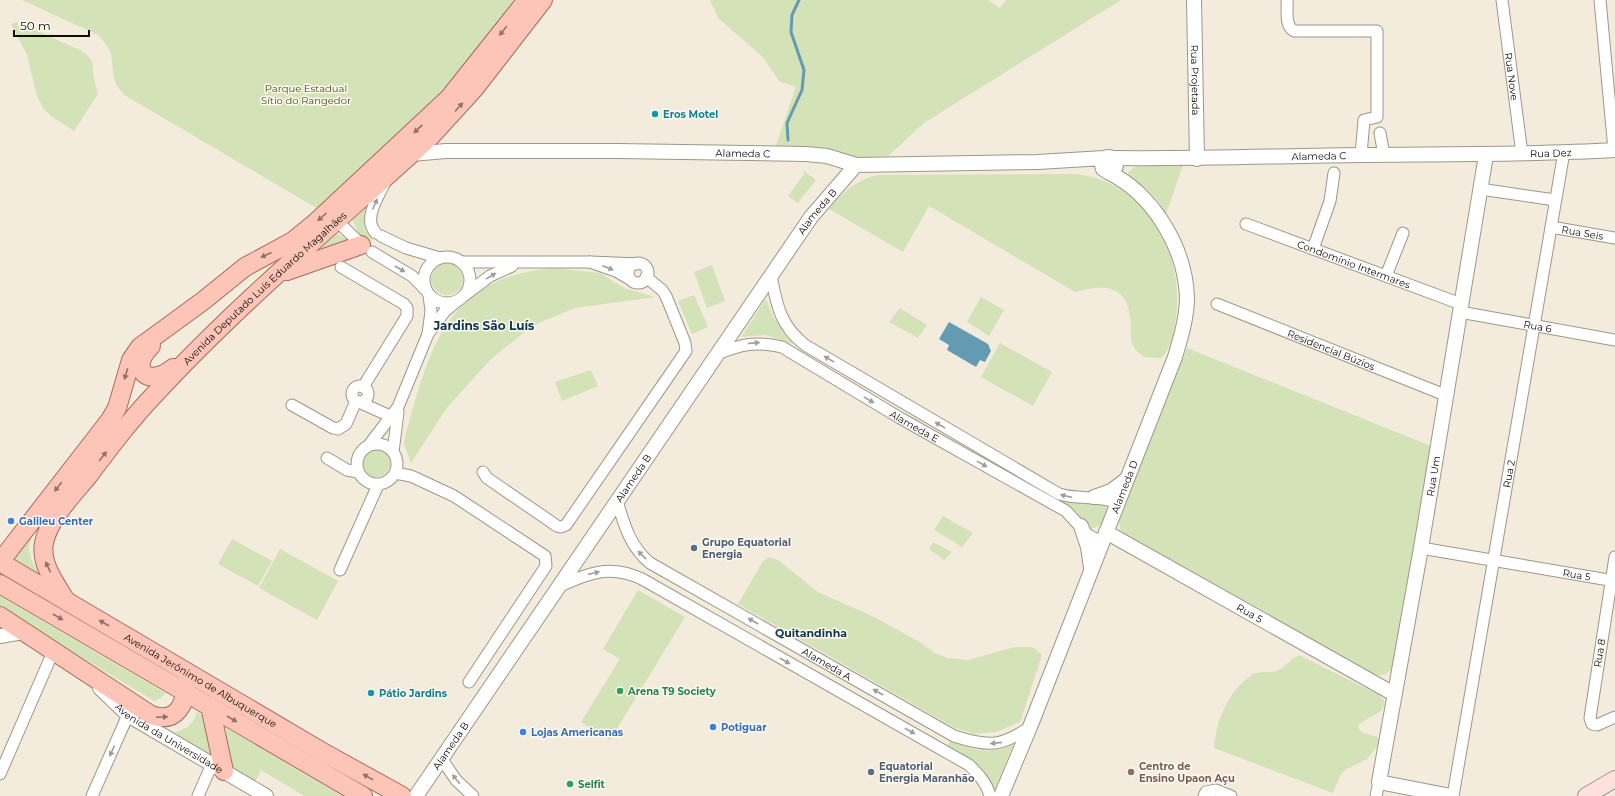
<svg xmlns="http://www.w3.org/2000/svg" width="1615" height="796" font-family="Montserrat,sans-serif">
<rect width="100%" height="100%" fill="#f3ecdd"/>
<!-- green -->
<g fill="#d4e2b7">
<path d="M22,0H518L431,109L318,209L126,96C123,93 118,88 116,84C108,62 119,56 98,35Z"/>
<polygon points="710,0 988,0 1000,8 1006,0 1121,0 924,123 888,156 854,159 775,148 796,87 779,81 763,57 718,18"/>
<polygon points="17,22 80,50 87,55 92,61 94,79 98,94 74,131 51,116 43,108 37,96 27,55 11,24"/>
<path d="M1155,165H1183L1166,214C1159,198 1144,185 1129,177L1128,173C1134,164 1145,165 1155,165Z"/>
<polygon points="804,171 816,180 798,203 788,196 804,174"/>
<path d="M1075,174C1144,180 1185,253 1176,317C1174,332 1172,347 1161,358L1143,357C1140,354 1135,350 1133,345C1130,340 1131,330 1131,324C1128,286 1109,283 1075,292L929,206L903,252L829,209C843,192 856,180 877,175Z"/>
<polygon points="373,196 364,217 365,231 373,237 369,246 362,240 351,217"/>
<polygon points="335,233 350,241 299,264"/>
<circle cx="447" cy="279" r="16"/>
<polygon points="712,265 725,301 707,308 694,272"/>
<path d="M553,268L600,273L624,288L655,297L575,308L541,322L527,330L490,360L446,409L411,463L404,444L405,437C430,348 445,278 553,268Z"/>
<polygon points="694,295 708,327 692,334 678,301"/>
<polygon points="981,297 1004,310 989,336 967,322"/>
<polygon points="766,299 774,318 793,341 791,344 766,335 741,337"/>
<polygon points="900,308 927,325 918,338 889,322"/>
<polygon points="1000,343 1052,372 1033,406 981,377"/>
<path d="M1187,348L1431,446L1393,667C1387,675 1382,676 1373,675L1124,533L1120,529L1119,520Z"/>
<polygon points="591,370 598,386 562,401 555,382"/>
<circle cx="376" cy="463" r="14"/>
<polygon points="1062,500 1086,504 1105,504 1107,510 1101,525 1092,529 1084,523 1076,512 1061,504"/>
<polygon points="943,516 973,533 962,547 934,530"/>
<path d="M28,538L31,539C26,552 33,563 39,574L38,575L11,559Z"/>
<polygon points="232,539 272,561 258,586 218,564"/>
<polygon points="933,542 952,552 944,560 929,549"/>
<polygon points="280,549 338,581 317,620 259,588"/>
<polygon points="769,557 778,560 818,592 872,616 918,641 935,653 947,658 968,660 1015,647 1032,647 1042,655 1020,722 996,732 974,734 955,728 738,604 763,561"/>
<polygon points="638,590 685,617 610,740 581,722 620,659 603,649"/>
<polygon points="0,596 165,693 161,698 154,701 0,608"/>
<path d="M1299,655L1379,695L1384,700C1386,716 1367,715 1358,726L1361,732L1378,737L1380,743L1367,759L1345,770L1340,776L1333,793L1214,748C1216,723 1226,697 1245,680C1248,678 1252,674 1255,673C1264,671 1274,674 1282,668C1289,663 1290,659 1299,655Z"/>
<path d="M197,711L202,715L212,759L169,734C183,731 194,726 197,711Z"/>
<polygon points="226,728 342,796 304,796 261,770 254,784 229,769"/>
<path d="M950,741C975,750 988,756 1014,743L995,789C981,767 971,758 948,745Z"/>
</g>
<!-- water -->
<polygon fill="#639bb2" points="949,322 988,344 991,351 985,362 980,360 976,367 947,350 949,345 939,339"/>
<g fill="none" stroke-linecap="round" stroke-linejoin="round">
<!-- stream -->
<polyline stroke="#639bb2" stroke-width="3" points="788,140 787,123 802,90 804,70 791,32 792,15 799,0"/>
<!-- minor casing -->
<g stroke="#9e9789" stroke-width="13">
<g id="minor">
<path d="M1287,0C1288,10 1284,25 1294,31H1377V117L1364,120L1361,155"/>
<path id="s1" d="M1502,0L1522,154"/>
<polyline points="1600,0 1614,150"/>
<polyline points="1380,133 1384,155"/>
<polyline points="1480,189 1555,200"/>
<polyline points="337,221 364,247"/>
<path id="s2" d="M1246,224L1461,304"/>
<path id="s3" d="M1551,227L1615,238"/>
<path d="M376,233C362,219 379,196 385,182"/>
<polyline points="381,236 406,248 440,258"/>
<polyline points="1313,249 1330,201 1334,173"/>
<polyline points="372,252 412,276 425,289"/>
<circle cx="447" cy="280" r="23"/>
<polyline points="462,262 590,262"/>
<circle cx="638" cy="273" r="10"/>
<polyline points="341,267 404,304 407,308 407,316 363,387"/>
<path d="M771,276C777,306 780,325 805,345L1059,494C1079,500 1098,495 1118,503"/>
<polyline points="1386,276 1403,233"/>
<polyline points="630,279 616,271 590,262 638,264"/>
<polyline points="466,294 490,276 512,266"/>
<polyline points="429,295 431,311 428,334 445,311 457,301"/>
<path id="s4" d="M1217,304L1445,395"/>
<path id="s5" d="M1460,312L1615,340"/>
<path id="s6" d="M717,354C742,344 756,341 782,347L900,418L1066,511L1088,535L1102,542"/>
<circle cx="360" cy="394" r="8"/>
<polyline points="359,402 392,417"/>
<polyline points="292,405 333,428 338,429 346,424 356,401"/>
<circle cx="377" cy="464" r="20"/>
<polyline points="369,445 398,407 428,334"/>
<polyline points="393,452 398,412"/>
<polyline points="327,458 347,470 358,472"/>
<polyline points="483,472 487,478 557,526 561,527 566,525 686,351 685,343 666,296 662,290 646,277"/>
<polyline points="395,473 411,476 454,496 545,556 546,566 469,682"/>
<path id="s7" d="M617,501C624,524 630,547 650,563L954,736C988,747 1001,747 1030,727"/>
<path id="s8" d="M1421,548L1615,581"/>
<polyline points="1615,557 1590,718 1592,724 1597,725 1615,717"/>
<polyline points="340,570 378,485"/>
<path d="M558,587C589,573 609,564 642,579L969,765C978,774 987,783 990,796"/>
<polyline points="441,758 456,780 473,796"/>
<polyline points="0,774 53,652"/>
<polyline points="92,796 128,715"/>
<polyline points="198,796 212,764"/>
<polyline points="1204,796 1206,792 1216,790 1231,796"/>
<polyline points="1376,796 1379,782"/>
<path id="s9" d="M1453,796L1564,152"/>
</g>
</g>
<!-- tertiary casing -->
<g stroke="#9e9789" stroke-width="16">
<g id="tertiary">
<path id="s10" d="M1194,0L1197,159"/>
<path id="s11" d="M411,154L446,151H618L806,154L827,156L856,165L1038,162L1104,158C1113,154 1120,162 1114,170L1108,172L1103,169L1102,165L1104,158"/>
<path id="s12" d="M1113,158C1196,159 1278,156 1361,155C1446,154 1530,155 1615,150"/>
<polyline points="1094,497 1111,491 1127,479"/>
<polyline points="1081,526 1088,547 1091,568"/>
<path id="s13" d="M1106,532L1394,694"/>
<polyline points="0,636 23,632"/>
<path id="s14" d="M100,688L128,715L266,796"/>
<path id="s15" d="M416,796L811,217L856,165"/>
<path id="s16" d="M1001,796L1030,727L1175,357C1181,337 1187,317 1187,297C1185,247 1153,194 1108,172"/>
<path id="s17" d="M1451,796L1379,782L1421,548L1486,155"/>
</g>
</g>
<!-- secondary casing -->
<g stroke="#9e9789" stroke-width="18">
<polyline id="secondary" points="1586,796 1615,779"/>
</g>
<!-- primary casing -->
<g stroke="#a96a5c" stroke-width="20">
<g id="primary">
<polyline points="287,271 361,245"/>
<path d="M151,346C128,368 147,389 173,368"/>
<polyline points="0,562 110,420 117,408 131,360 140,347 203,301 245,267 293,241 315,223 449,98 527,0"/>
<path id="s18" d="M0,562L326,754L402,796"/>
<polyline points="0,584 363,796"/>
<path id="s19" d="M66,601C56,584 40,564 44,543C49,518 73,495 89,475C110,447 131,419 155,394C241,301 339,220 432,135L474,89L543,0"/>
<path d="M0,616L151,715C177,724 186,704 186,682"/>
<polyline points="210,706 224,771"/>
</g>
</g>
<!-- minor -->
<use href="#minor" stroke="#fff" stroke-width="11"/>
<!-- tertiary -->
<use href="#tertiary" stroke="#fff" stroke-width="14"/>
<!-- secondary -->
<use href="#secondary" stroke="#fee1dc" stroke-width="16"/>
<!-- primary -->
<use href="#primary" stroke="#fdc4b8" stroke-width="18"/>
</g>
<!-- one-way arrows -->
<defs><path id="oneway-solid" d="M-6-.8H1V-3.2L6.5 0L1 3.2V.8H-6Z"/></defs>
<g fill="#917168">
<use href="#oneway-solid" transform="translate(503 31) rotate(128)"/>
<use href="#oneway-solid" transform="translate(459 107) rotate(-48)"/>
<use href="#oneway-solid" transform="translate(418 129) rotate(137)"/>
<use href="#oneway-solid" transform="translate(322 217) rotate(138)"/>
<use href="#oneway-solid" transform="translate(266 255) rotate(155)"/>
<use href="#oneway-solid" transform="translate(126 374) rotate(106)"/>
<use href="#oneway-solid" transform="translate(103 456) rotate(-52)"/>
<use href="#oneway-solid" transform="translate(58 487) rotate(128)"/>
<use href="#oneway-solid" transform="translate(48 567) rotate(-115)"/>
<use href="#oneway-solid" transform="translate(58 617) rotate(30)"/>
<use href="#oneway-solid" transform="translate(104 623) rotate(-150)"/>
<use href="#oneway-solid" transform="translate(162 717) rotate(-3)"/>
<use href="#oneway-solid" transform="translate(232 719) rotate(30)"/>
<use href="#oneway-solid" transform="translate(368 777) rotate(-151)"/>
</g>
<g fill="#9f9e9c">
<use href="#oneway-solid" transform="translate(375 204) rotate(-66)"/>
<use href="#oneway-solid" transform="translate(608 268) rotate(21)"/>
<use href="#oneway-solid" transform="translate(400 269) rotate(30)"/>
<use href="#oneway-solid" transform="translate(491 276) rotate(-31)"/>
<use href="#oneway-solid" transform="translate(754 343) rotate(-5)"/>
<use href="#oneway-solid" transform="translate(829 359) rotate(-149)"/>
<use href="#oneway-solid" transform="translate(869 400) rotate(31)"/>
<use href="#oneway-solid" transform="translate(940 425) rotate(-149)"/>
<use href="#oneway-solid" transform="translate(982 464) rotate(29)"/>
<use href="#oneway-solid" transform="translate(1066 496) rotate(-167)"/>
<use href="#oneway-solid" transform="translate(642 555) rotate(-136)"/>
<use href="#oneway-solid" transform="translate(594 573) rotate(-13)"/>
<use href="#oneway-solid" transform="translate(753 621) rotate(-150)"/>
<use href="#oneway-solid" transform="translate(785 661) rotate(30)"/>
<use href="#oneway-solid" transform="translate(878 692) rotate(-150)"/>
<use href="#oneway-solid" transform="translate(910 731) rotate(29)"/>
<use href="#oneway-solid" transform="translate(996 743) rotate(174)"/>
<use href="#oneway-solid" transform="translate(112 751) rotate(114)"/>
<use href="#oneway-solid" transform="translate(456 779) rotate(-128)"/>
</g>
<!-- markers -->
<g fill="#0f9aa8" stroke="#fefaf1" stroke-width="1.5">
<circle cx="655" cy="114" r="4"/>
<circle cx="371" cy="693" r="4"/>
</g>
<g fill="#3f7fe0" stroke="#fefaf1" stroke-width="1.5">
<circle cx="11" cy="521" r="4"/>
<circle cx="713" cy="727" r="4"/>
<circle cx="523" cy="732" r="4"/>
</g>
<g fill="#5c6f8a" stroke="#fefaf1" stroke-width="1.5">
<circle cx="694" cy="548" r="4"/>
<circle cx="871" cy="772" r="4"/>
</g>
<g fill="#2e9e5b" stroke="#fefaf1" stroke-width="1.5">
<circle cx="620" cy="691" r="4"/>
<circle cx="570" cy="784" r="4"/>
</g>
<circle fill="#8d6e63" stroke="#fefaf1" stroke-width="1.5" cx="1131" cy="772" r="4"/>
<g text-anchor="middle" stroke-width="3" stroke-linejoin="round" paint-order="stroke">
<!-- street labels -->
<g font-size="10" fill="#0e0c07" stroke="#fefaf1">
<text dy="4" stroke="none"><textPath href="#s1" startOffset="77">Rua Nove</textPath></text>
<text dy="4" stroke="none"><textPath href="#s10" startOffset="80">Rua Projetada</textPath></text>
<text dy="4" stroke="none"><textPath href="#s11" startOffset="332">Alameda C</textPath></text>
<text dy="4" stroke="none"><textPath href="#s12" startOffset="438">Rua Dez</textPath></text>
<text dy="4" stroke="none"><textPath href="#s12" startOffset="206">Alameda C</textPath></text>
<text dy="4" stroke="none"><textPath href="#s15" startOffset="709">Alameda B</textPath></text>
<text dy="4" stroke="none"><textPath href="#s3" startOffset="32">Rua Seis</textPath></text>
<text dy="4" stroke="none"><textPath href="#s2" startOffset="115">Condomínio Intermares</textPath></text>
<text dy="4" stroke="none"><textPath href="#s19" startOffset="403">Avenida Deputado Luís Eduardo Magalhães</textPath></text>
<text dy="4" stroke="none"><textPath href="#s5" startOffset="79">Rua 6</textPath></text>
<text dy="4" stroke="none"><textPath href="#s4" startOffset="123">Residencial Búzios</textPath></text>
<text dy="4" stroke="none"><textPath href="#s6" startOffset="221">Alameda E</textPath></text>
<text dy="4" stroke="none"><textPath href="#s9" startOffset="327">Rua 2</textPath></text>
<text dy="4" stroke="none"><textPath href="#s17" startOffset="384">Rua Um</textPath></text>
<text dy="4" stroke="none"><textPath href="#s15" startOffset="385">Alameda B</textPath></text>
<text dy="4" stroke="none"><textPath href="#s16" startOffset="333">Alameda D</textPath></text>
<text dy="4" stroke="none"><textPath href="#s8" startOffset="158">Rua 5</textPath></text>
<text dy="4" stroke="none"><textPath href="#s13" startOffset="165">Rua 5</textPath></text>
<text transform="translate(1599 653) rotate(-81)" y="4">Rua 8</text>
<text dy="4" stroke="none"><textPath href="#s7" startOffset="275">Alameda A</textPath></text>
<text dy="4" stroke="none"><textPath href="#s18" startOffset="233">Avenida Jerônimo de Albuquerque</textPath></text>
<text dy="4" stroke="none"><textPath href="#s14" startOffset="86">Avenida da Universidade</textPath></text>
<text dy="4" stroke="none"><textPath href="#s15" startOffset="61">Alameda B</textPath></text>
</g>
<!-- park labels -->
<g font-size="10" fill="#3b4913" stroke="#fefaf1">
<text x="306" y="92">Parque Estadual<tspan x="306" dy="12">Sítio do Rangedor</tspan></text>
</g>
<!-- culture labels -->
<g font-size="10" font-weight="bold" fill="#0d838f" stroke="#fefaf1" text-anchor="start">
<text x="663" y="118">Eros Motel</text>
<text x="379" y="697">Pátio Jardins</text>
</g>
<!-- shop labels -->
<g font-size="10" font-weight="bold" fill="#366cbe" stroke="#fefaf1" text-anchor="start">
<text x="19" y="525">Galileu Center</text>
<text x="721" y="731">Potiguar</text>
<text x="531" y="736">Lojas Americanas</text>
</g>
<!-- service labels -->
<g font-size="10" font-weight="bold" fill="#4e5e75" stroke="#fefaf1" text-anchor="start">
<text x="702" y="546">Grupo Equatorial<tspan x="702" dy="12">Energia</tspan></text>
<text x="879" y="770">Equatorial<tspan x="879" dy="12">Energia Maranhão</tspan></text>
</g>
<!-- leisure labels -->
<g font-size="10" font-weight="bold" fill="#27864d" stroke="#fefaf1" text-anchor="start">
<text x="628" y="695">Arena T9 Society</text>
<text x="578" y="788">Selfit</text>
</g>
<!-- education labels -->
<g font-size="10" font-weight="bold" fill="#785e54" stroke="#fefaf1" text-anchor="start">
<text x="1139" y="770">Centro de<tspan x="1139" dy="12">Ensino Upaon Açu</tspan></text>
</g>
<!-- neighbourhood labels -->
<g font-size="11" font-weight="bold" fill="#0c374d" stroke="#fefaf1">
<text x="811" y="637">Quitandinha</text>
</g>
<!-- quarter labels -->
<g font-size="12" font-weight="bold" fill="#0c374d" stroke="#fefaf1">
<text x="484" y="330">Jardins São Luís</text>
</g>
</g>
<!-- scale -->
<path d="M14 30v6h75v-6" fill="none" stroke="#0e0c07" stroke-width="2"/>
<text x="20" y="30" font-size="12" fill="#0e0c07" stroke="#fefaf1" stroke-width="3" paint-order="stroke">50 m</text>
</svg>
